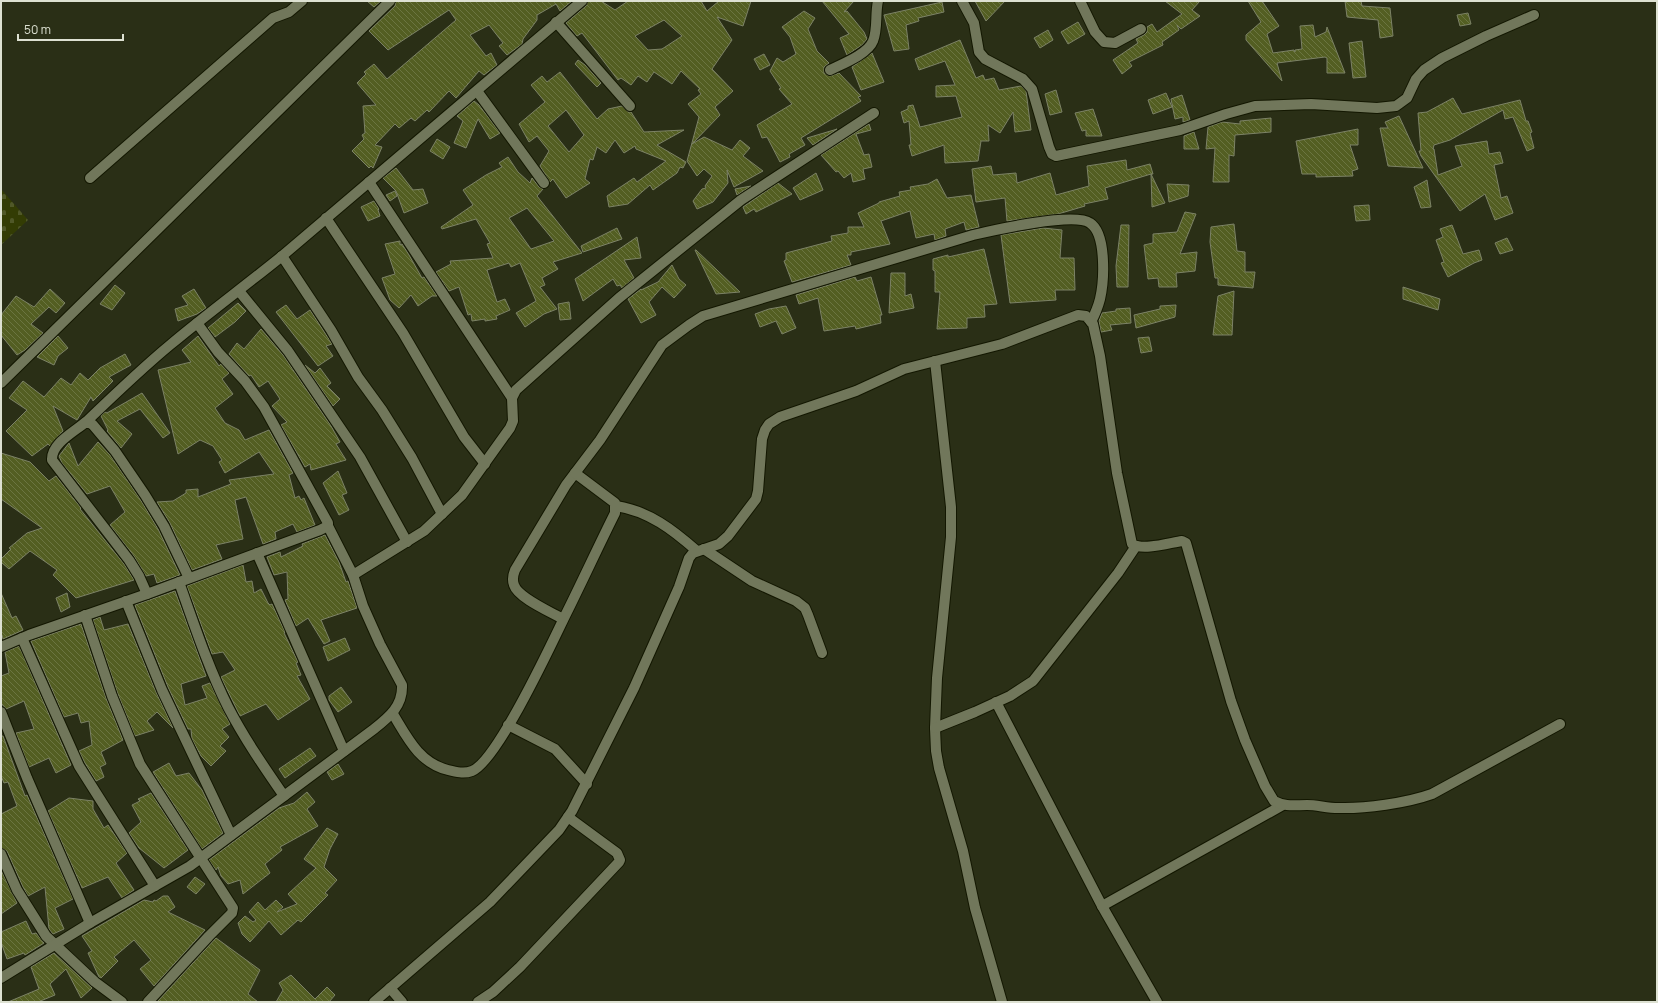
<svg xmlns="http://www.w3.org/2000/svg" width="1658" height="1003" font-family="Manrope,sans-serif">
<defs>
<pattern id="cemetery-stones" width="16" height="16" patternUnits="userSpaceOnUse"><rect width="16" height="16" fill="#333c04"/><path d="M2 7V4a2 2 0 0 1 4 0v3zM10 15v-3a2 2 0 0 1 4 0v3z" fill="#505828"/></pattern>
<pattern id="building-back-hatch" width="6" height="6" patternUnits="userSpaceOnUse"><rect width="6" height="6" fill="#535e22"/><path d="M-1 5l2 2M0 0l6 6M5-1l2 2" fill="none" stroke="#6b7541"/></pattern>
</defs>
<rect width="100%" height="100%" fill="#2a2f16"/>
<!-- cemetery -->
<polygon fill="url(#cemetery-stones)" points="1,189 28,220 1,245"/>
<!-- building -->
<g fill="url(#building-back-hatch)" stroke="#7c8266" fill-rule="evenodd">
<polygon points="367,1 381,1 374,7"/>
<polygon points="396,1 572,1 560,11 556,4 537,15 537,20 523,39 522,44 507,55 499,46 503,43 489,25 470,35 486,56 491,53 497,65 484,75 479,71 456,98 449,91 429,112 427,110 415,121 411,118 399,128 395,124 375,145 382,147 373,168 371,166 369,168 352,151 364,139 362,135 365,133 363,106 376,105 357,83 366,74 364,72 374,64 387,79 456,20 449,10 388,50 369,31 395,6"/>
<path d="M588,1H601L615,10L628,1H701L707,11L719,1H751L743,26L717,17L732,40L712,69L733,91L715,107L720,115L692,144L704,137L732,150L740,140L750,148L743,156L763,171L734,187L727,170L728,183L713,202L697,209L693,201L702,189L706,188L705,186L712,176L704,169L697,176L687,161L699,117L688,104L701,94L698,90L700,89L681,71L672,84L654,72L647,82L638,76L631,85L621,78L618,80L582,33L577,36L566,23L586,6ZM664,20L682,36L662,49L648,50L635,36Z"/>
<polygon points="822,1 854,1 844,12 847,11 864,32 867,39 862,45 847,55 840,38 849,34"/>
<polygon points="975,1 1005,1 986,21"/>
<polygon points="1165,1 1200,1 1192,10 1200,16 1181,29 1177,25 1179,30 1162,42 1163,45 1129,62 1132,66 1122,74 1113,60 1138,43 1136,39 1144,35 1147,32 1147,27 1152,24 1157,32 1182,14"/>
<polygon points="1248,1 1262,1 1279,26 1267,34 1273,53 1294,50 1295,52 1295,50 1302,49 1300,26 1313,25 1315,37 1326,32 1327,27 1345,73 1327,73 1327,58 1325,57 1277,63 1282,81 1246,40 1246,35 1261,22"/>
<polygon points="1345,1 1361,1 1362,6 1390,8 1393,36 1380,38 1378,20 1347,17"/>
<polygon points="942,2 944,12 918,18 919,21 906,25 909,49 894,51 884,15"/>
<polygon points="804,11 815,18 808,29 817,51 829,63 824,67 824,73 830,76 839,73 861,96 858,97 861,101 801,138 805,145 789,154 790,157 780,162 767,137 762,138 757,125 792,104 779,89 781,88 770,71 777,58 783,62 796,54 790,37 782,27"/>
<polygon points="1468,13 1471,24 1460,26 1457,15"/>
<polygon points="1078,22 1085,34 1068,44 1061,32"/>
<polygon points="1048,30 1053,40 1040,48 1034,38"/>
<polygon points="960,40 976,78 983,75 985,80 994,78 999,90 1021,86 1026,91 1031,130 1015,132 1013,112 1000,133 988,125 989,141 981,141 978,161 945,163 944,145 912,156 909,145 911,145 909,121 904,123 901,112 908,109 908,106 913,105 920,127 962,117 956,96 936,97 936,86 955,85 945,61 919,70 915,59"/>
<polygon points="1362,41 1366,77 1353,78 1349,43"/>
<polygon points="872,53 884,82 861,90 852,67"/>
<polygon points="764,54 770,65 760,70 754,59"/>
<polygon points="578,60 585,65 601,83 597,87 575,64"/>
<path d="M560,72L597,119L608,109L622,106L628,112H631L644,132L684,130L657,145L686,162L683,168L680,167L677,173L653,190L650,185L628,204L609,207L607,196L634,178L637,182L666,161L636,149L635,146L624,153L615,140L606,153L597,147L593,160L590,159L585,179L590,183L566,198L553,179L550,182L540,166L549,151L537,136L529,142L519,124L545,102L531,85L542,76L547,82ZM566,110L584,135L569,152L548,126Z"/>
<polygon points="1056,90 1062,112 1050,115 1045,94"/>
<polygon points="1166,93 1172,107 1153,114 1148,100"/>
<polygon points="1182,95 1190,120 1183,122 1183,117 1175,119 1171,99"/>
<polygon points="1453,98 1462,114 1520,100 1526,121 1528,121 1532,132 1530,133 1534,148 1527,151 1513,117 1505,119 1503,110 1450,140 1434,145 1433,149 1434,149 1438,175 1462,166 1455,146 1487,141 1489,154 1500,152 1503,163 1494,165 1501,198 1507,196 1513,213 1495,220 1485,194 1460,211 1421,156 1419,151 1421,151 1418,113 1427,112"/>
<polygon points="474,101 479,105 500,133 490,139 478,119 466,148 454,143 463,121 457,116"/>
<polygon points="1093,109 1102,136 1086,136 1086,130 1082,131 1075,113"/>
<polygon points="1399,116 1423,168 1388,166 1380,128 1388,128 1385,122"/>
<polygon points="1271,118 1271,132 1235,135 1234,156 1229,155 1229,182 1213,182 1215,148 1206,149 1208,127 1222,122 1240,124 1240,121"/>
<polygon points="869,124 871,130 856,134 864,155 869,154 872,167 863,169 865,179 853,182 851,173 844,178 838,171 836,172 821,155"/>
<polygon points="837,129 813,145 807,138 834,130"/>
<polygon points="1358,129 1358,145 1350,145 1358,169 1352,171 1353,176 1316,177 1316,174 1302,174 1296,141"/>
<polygon points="1194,132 1199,149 1184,149 1184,136"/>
<polygon points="437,139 450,147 443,159 430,151"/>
<path d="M508,157L518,172L530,183L532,178L539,187L543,189L537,196L582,253L553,262L558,269L542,278L545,285L540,287L557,309L544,314L525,327L516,313L536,301L520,263L511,267L509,263L487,270L497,302L505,299L510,310L496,316L497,319L485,321V319L472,321L471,314L468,315L459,287L449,291L436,272L451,264L450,261L493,258L487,244L490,243L476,219L442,229L441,227L473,205L463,190L486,175L502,167L499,163ZM527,208L554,241L531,249L509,218Z"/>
<polygon points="1126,160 1127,170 1150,164 1153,174 1151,174 1165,203 1152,207 1151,174 1105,188 1108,199 1084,204 1085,206 1058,214 1007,221 1005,198 976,202 972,169 991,166 993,175 1016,173 1017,183 1050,173 1056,195 1089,186 1087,166"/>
<polygon points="396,168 413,190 423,189 428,203 404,213 396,191 383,178"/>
<polygon points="816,173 823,190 800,200 793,188"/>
<polygon points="937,179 947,198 971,195 979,227 966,230 964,222 945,229 946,236 935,240 934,234 916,238 910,211 881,221 890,244 851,252 851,255 847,255 851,265 792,282 784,261 786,260 786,253 832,241 831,236 848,233 848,227 864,227 858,213 879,203 879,202 900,196 899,192 911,190 910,187 928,184"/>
<polygon points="1427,180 1431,207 1421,208 1414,187"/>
<polygon points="778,183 792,194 756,212 754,209 746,214 743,207"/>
<polygon points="1167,184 1189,185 1188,196 1169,202"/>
<polygon points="751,186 737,195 735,189"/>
<polygon points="395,191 397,196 390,201 386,195"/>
<polygon points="374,201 379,209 378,210 380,216 368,221 361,207"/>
<polygon points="1369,205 1370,220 1356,221 1354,206"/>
<polygon points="1185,212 1196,214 1180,254 1197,252 1195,271 1176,273 1177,287 1159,287 1158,278 1148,279 1144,245 1153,243 1153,234 1177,232"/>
<polygon points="1234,224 1237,251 1245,252 1245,272 1255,272 1253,288 1218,285 1218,278 1215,278 1210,242 1211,227"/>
<polygon points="1121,225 1129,225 1128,287 1117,287 1116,266"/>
<polygon points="1452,225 1463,254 1479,250 1482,260 1474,263 1448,277 1441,263 1444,262 1436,240 1443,237 1440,229"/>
<polygon points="617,228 622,239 583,252 581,246"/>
<polygon points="1043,228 1062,230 1060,258 1074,258 1075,290 1055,290 1056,300 1010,303 1001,235"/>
<polygon points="637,237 641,258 624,260 634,278 622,288 620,285 617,286 613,279 583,301 575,279"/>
<polygon points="1507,238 1513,250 1500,254 1495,243"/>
<polygon points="400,241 400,245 402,244 409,255 422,278 424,277 437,296 432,296 418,306 411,295 399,308 390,300 382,278 395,274 385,244"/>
<polygon points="984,249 997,304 984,305 985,317 967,318 967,328 937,329 940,292 935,292 935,271 933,270 933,259 948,255 948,257"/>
<polygon points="695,250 696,250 740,292 716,294"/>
<polygon points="672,265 679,279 686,285 674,298 662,287 649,302 656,315 641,323 628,299 641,289 641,290 658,282"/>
<polygon points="891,273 905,273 905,296 911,294 914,308 889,313"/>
<polygon points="855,277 857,281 871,277 882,315 880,315 881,323 856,329 855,326 824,331 818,298 799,304 796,295"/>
<polygon points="115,285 125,293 112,310 100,304"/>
<polygon points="1403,287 1440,299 1438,310 1403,299"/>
<polygon points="50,289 65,303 56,313 49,307 31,324 43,333 25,350 17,355 1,335 1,315 16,296 34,307"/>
<polygon points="194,289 206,308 197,314 178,321 175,309 188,305 182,296"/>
<polygon points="1234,291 1232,335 1213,335 1218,296"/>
<polygon points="569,302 571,319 560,320 558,304"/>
<polygon points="238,303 246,311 235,322 215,337 208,328"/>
<polygon points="286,305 297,319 310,310 332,344 326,346 333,356 318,366 276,312"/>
<polygon points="1176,305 1175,317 1136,328 1134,315 1160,309 1160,306"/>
<polygon points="786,306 796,328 782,334 776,321 760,327 755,314 769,309"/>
<polygon points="1130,308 1131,323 1110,325 1112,330 1101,332 1099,321 1102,313 1116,311 1116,309"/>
<polygon points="261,329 283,355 331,426 340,442 336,444 346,460 311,470 310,464 305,467 281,425 287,422 272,406 280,399 268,381 259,387 251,375 249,376 229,354 237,343 244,349"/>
<polygon points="58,336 68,348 58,356 54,365 37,357"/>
<polygon points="198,336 219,366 221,364 229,373 222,379 233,394 215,408 225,423 239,430 245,440 269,430 293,473 289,475 295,498 299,496 301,500 304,498 315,525 297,532 293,524 275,532 276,539 263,544 246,497 235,500 243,539 216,545 222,559 192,570 170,523 157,502 173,501 186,493 186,490 198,489 198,497 231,484 229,480 274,474 259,452 225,473 219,462 222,460 213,446 200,440 178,454 158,370 191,362 182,350"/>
<polygon points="1149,337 1152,351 1141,353 1138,338"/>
<polygon points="125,354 131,365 109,377 113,381 93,401 91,397 77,420 53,406 63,431 50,446 48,444 32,456 6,431 27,410 9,398 23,381 44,397 61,378 71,385 80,373 88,380 100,368"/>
<polygon points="305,365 315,373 320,368 331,383 327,386 340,399 333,406"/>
<polygon points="142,393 170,433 163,438 140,409 117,421 132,434 121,448 107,431 108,430 101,416 105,412 107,413"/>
<polygon points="98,442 110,455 140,499 158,529 180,575 157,583 154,574 146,576 134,556 110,525 125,512 110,486 87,494 62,463 59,456 69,443 78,466"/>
<polygon points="1,453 30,462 49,481 56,476 81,508 80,509 124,564 134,580 76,598 53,575 57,570 30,551 9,569 1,562 1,559 11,549 9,548 27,533 42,528 1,499"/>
<polygon points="338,471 347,493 342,495 349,510 339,515 323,483"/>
<polygon points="325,535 339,562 346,582 348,581 357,608 321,620 330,641 324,644 308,618 296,626 285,600 288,599 287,572 274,575 267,557 280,552 281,557 303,546 302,544"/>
<polygon points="243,565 246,582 252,581 254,593 261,589 268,603 270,605 272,604 285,632 284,633 298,662 296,663 301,675 297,676 310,699 278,720 266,704 240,716 221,677 235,670 223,652 212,654 187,586"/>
<polygon points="175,591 206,676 181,684 185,705 207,698 202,686 210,683 230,724 222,729 229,737 220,746 226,751 211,766 201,756 192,739 191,729 188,729 168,687 136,608 135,605"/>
<polygon points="1,593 12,618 16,616 23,630 3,639 2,635 1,636"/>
<polygon points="67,593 70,607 61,612 56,598"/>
<polygon points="100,617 104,630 128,624 156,692 173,728 157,712 147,721 154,730 135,736 118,694 93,620"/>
<polygon points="81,624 106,698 123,740 101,752 106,764 100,767 104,777 96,781 85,763 79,751 92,745 89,721 81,723 78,713 64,717 31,641"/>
<polygon points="345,638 350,650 328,661 323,647"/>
<polygon points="19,646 71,765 56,773 49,758 29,767 16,733 34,729 24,701 6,709 1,703 1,676 9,673 5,652"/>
<polygon points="341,687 352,702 338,712 329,700 329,696"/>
<polygon points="1,736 3,736 25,796 27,795 73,899 55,908 64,929 53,934 49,929 45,887 28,896 23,887 7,851 1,848 1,814 17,806 8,782 4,783 1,776"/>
<polygon points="310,748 316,756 285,778 279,769"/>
<polygon points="169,763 176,776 189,773 202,790 223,833 202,849 153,772"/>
<polygon points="338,764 344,774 332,780 327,772"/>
<polygon points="307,792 315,802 307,809 318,826 280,847 282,850 265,864 270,873 243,894 240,880 228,884 221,876 218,867 216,870 209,860 279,808 294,803"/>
<polygon points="151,793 188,850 164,868 139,848 129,833 141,822 132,805 140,801 138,799"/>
<polygon points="69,798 93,801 93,809 104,828 108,825 127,853 116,863 134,890 122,898 108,877 82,888 48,811"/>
<polygon points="327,828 338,834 330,849 324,867 337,880 325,893 328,895 301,922 298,920 281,935 269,921 250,942 242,934 238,923 245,916 253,922 256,920 249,912 258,902 265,910 276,900 283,907 277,912 297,904 288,894 316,868 304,859"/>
<polygon points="1,870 17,903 1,914"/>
<polygon points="195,877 205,884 196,894 187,887"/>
<polygon points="163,896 168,896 175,907 168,912 205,930 154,986 140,969 151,960 134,940 114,957 118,961 101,978 99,977 88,953 92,951 82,936 144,900 153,902 154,900 156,901"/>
<polygon points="26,921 32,934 36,933 44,943 25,955 24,953 7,959 1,942 1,932"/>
<polygon points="216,938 260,970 248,994 258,1002 157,1002"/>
<polygon points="54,953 92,988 81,998 66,969 50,984 55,995 38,1002 8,1002 39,989 31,967"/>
<polygon points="291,975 315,999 327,987 335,995 329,1002 276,1002 283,990 279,983"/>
</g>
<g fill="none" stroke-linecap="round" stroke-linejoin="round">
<!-- minor casing -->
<g stroke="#131701" stroke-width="12">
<g id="minor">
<polyline points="962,1 974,23 979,52 985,59 1023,79 1032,89 1049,147 1052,154 1056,156 1180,130 1226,114 1255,106 1311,104 1377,108 1396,106 1407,98 1416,79 1424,70 1442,58 1486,36 1534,15"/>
<polyline points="1080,1 1095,32 1104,42 1115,43 1141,29"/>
<polyline points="556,22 630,106"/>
<path d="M830,70C842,64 868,54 873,41C878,29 875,14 878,1"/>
<polyline points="477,91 544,183"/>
<polyline points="90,178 273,18 289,12 302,1"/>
<polyline points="369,182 512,398"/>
<polyline points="326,218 403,333 464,437 485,464"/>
<polyline points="282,256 331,330 358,377 382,410 412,458 442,514"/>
<polyline points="239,291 288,351 360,457 407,542"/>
<polyline points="197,323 218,352 245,381 264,407 328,523 328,526 353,575"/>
<polyline points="935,361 951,507 951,537 937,678 935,728 936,751 939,768 963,851 975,908 1002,1002"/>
<polyline points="1,383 390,1"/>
<polyline points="85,423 90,423 93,425 115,451 145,495 164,526 189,578"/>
<path d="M616,506C649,511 673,530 697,551"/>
<polyline points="704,549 752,581 796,601 805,608 808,615 822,653"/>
<polyline points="257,553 344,751"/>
<path d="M179,582C194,624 208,667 228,707C244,738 264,767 284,796"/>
<path d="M147,594L139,576L129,560L52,460C51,443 76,431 87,421C114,395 141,369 170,345C207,314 245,286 282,256L582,1"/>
<polyline points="126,601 162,690 231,835"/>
<polyline points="85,615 112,696 140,764 233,908 232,913 209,936 148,1002"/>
<path d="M563,619C551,612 518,598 514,585C512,580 513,575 515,570L566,485L600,440L662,345L689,325L703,316L973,235C994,230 1074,212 1090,223C1107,234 1104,282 1100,299C1098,307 1095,314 1091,322"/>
<polyline points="22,638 79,766 155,886"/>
<polyline points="1,647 29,635 147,594 320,530 328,526"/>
<polyline points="996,702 1102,906 1157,1002"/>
<polyline points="1,712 27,778 90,923"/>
<path d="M393,714C407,737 419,763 448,770C456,772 464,774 472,771C497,761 551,645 565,616C582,582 598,547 615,513V503L575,473"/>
<polyline points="508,725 555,749 587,784"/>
<polyline points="935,728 975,712 1010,696 1033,681 1118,573 1136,546"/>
<polyline points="1,854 17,890 46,936 95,982 122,1002"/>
<polyline points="1102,906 1283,805"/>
<path d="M1,978L90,923L190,866L374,729C389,717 403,706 402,685L380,644L363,606L353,575L424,531L462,495L510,428L513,421L512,398L516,390L619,298L741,200L874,113"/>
<polyline points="390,988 402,1002"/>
<path d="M374,1002L490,902L559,830L572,811L634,688L679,587L689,558L693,553L719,544L728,536L756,499L758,491L762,439L765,430L769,424L780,417L856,391L904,369L1002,344L1078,315L1086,316L1093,324L1100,356L1117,473L1132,544C1143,551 1169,543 1182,541L1186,543L1231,701L1245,740L1265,786L1274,801C1285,807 1295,805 1307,805C1317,805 1327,808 1338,808C1364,809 1407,803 1432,794L1560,724"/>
<polyline points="478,1002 493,992 520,967 619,862 620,860 617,853 568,817"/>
</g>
</g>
<!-- minor -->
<use href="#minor" stroke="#71775b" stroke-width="10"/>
</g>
<!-- border -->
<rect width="1658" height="1003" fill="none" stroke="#dde1d2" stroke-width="4"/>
<!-- scale -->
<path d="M18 34v6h105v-6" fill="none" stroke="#dde1d2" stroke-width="2"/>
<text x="24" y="34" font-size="12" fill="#dde1d2" stroke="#2a2f16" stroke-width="3" paint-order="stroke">50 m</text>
</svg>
